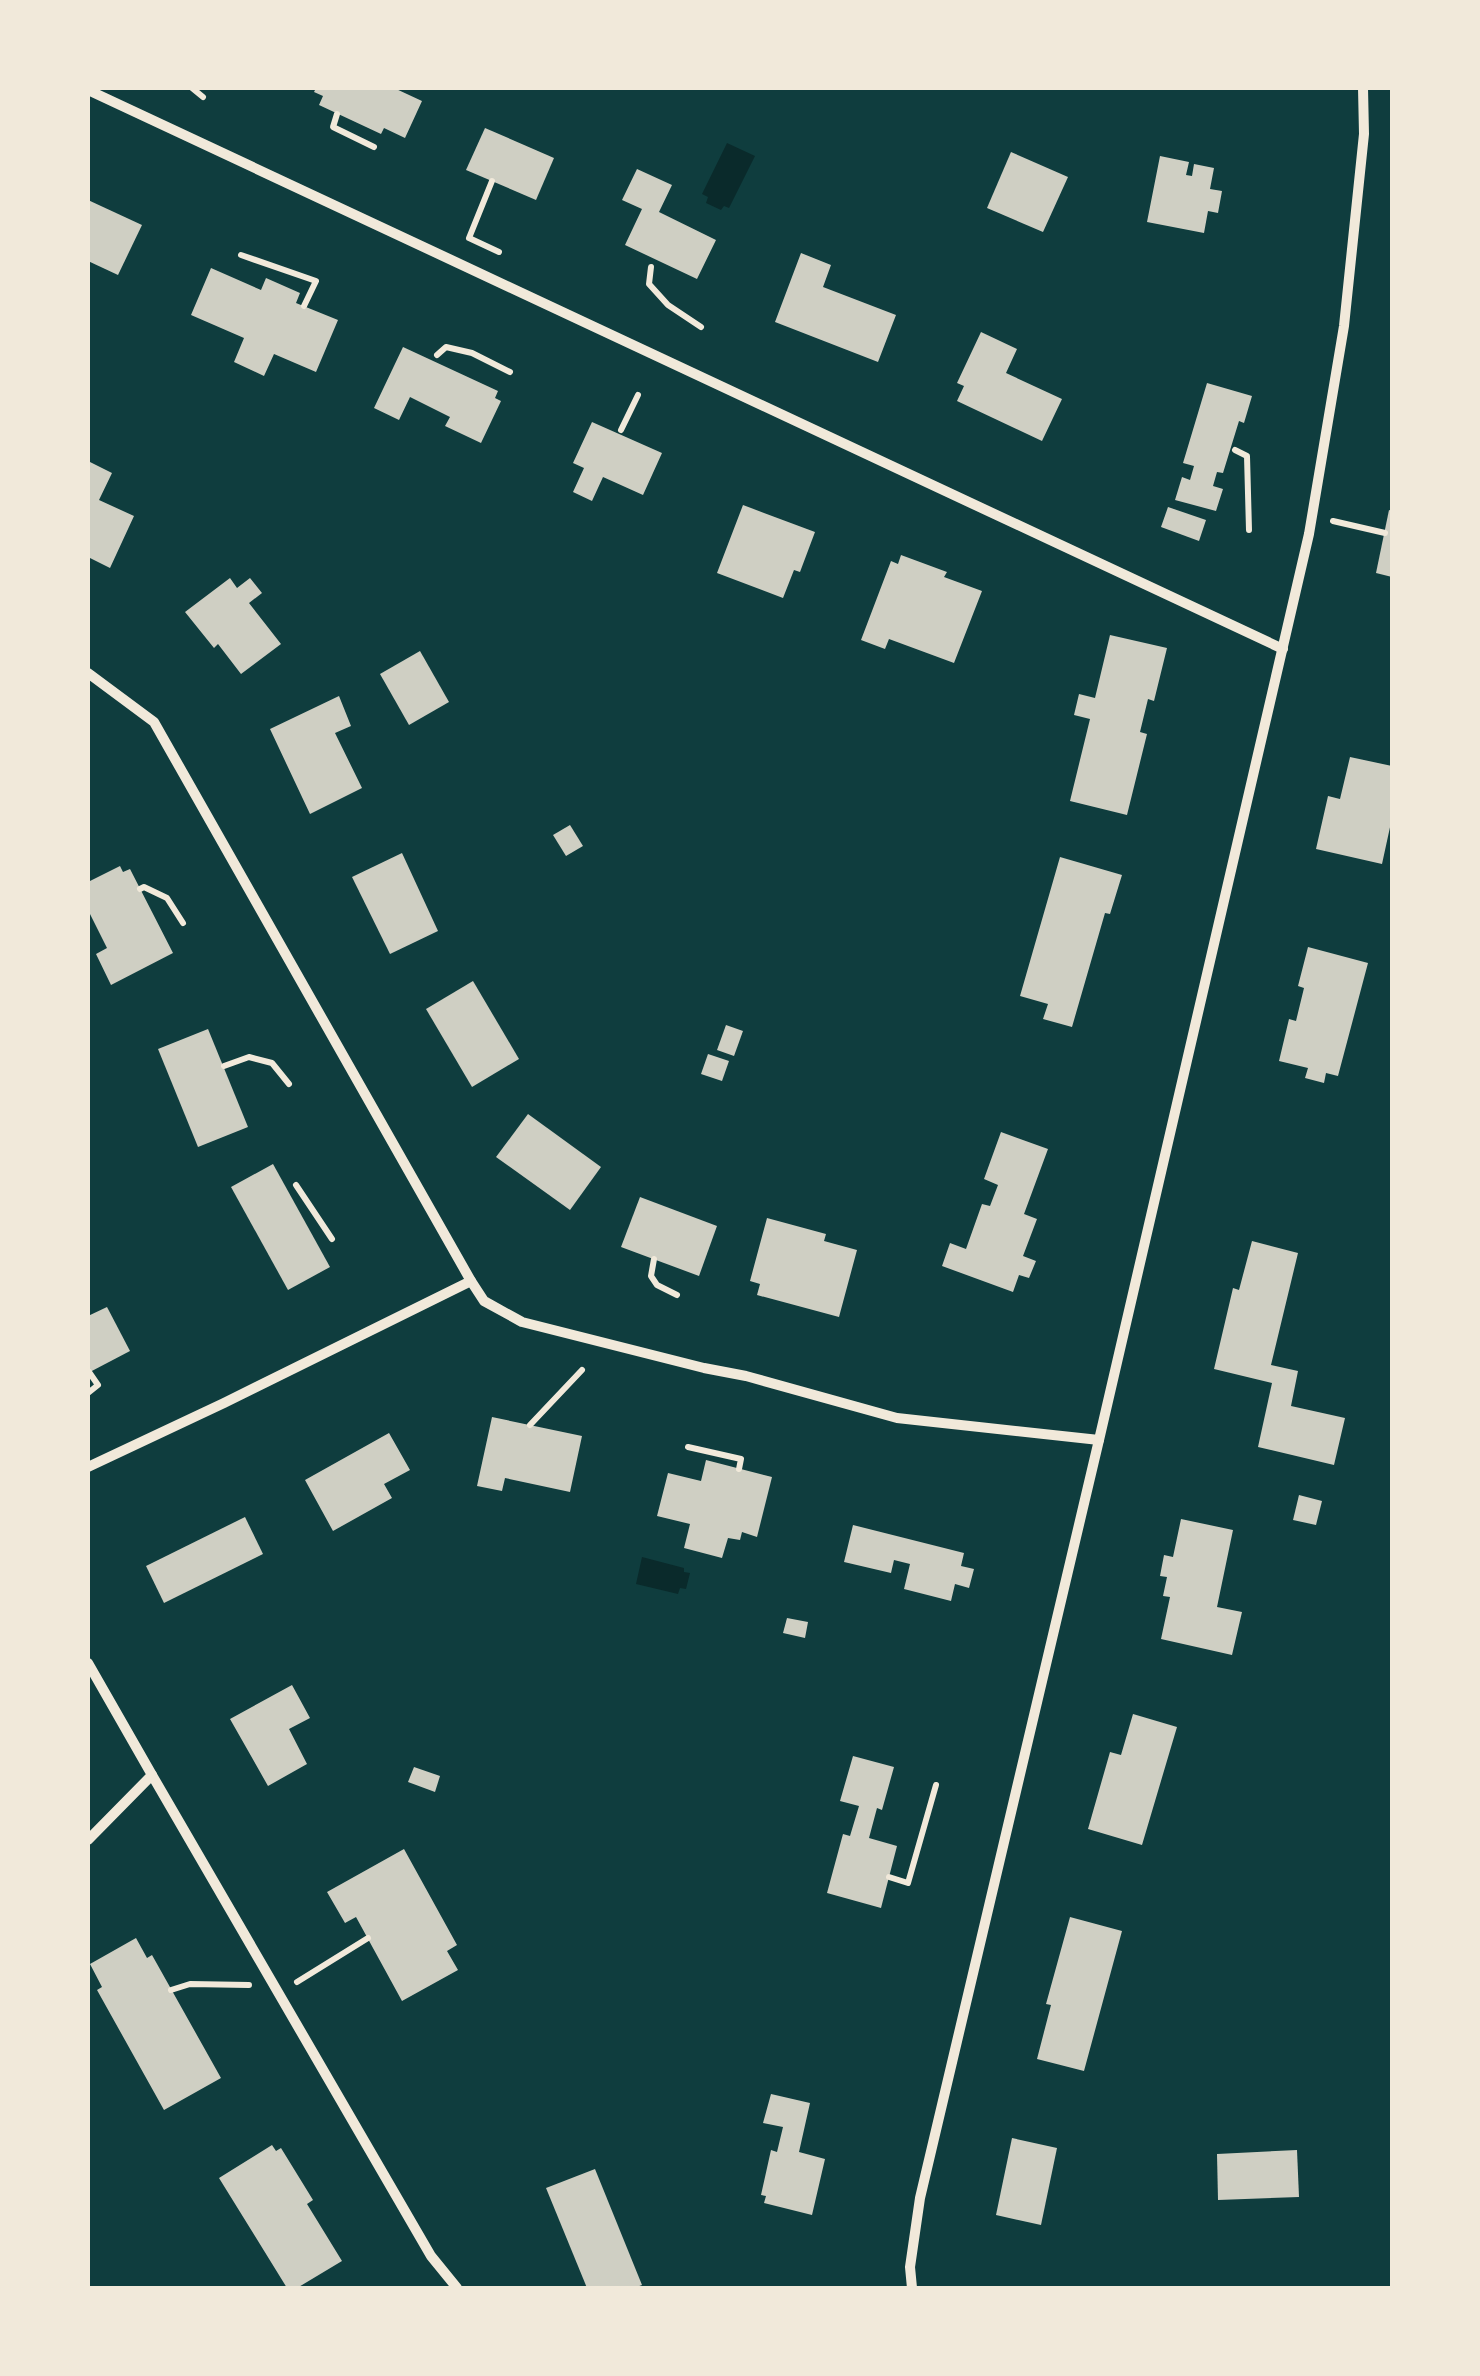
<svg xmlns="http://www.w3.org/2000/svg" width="1480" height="2376" font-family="Mulish,sans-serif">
<rect width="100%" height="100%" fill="#0f3d3e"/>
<!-- water -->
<g fill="#0a2a2b">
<polygon points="727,143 755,156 729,208 724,206 721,210 706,203 708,197 702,194"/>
<polygon points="642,1557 684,1568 684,1572 690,1573 686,1589 680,1588 678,1594 636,1584"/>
</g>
<!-- building -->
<g fill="#cfcfc3">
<polygon points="316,88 394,88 422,101 405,138 384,128 381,134 319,105 323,96 314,92"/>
<polygon points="485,128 554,158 536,200 466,170"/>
<polygon points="1011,152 1068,177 1043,232 987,208"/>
<polygon points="1160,156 1189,162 1186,175 1192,176 1194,164 1214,168 1210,189 1222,191 1218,213 1208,211 1204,233 1147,222"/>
<polygon points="637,169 672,185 659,212 716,240 697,279 625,245 642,209 622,200"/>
<polygon points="88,200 142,225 118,275 88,261"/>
<polygon points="801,253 831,265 823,287 896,315 878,362 775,322"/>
<polygon points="211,268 261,290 266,278 300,293 296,303 338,320 316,372 274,354 264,376 234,362 244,338 191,315"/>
<polygon points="981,332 1017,349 1006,373 1062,399 1042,441 957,401 964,386 957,383"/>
<polygon points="403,347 498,391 495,398 501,401 481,443 445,426 450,417 410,397 399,420 374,408"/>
<polygon points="1207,383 1252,396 1244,423 1239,421 1223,473 1217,472 1213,486 1223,489 1216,511 1175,500 1182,477 1190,480 1194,466 1183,463"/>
<polygon points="592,422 662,453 643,495 603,477 592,501 573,492 584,468 573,463"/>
<polygon points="88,461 112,473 99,500 134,516 110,568 88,557"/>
<polygon points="743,505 815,532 800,572 794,570 783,598 717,573"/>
<polygon points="1168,507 1206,520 1199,541 1161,527"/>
<polygon points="1389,510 1392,511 1392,577 1376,573"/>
<polygon points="901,555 947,572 944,577 982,591 954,663 889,639 885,649 861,640 891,561 898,564"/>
<polygon points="230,578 237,588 250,578 262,593 249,603 281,644 241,674 218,644 214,648 185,612"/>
<polygon points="1110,635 1167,648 1154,701 1148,699 1140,732 1147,734 1127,815 1070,801 1090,719 1074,715 1079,694 1095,698"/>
<polygon points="420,651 449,702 409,725 380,674"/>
<polygon points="339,696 351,726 335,733 362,788 310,814 270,729"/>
<polygon points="1350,757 1392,766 1392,818 1382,864 1316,849 1328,796 1340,799"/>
<polygon points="570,825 583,846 566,856 553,835"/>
<polygon points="402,853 438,931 390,954 352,877"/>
<polygon points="1060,857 1122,875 1110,914 1105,913 1072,1027 1043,1019 1048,1004 1020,996"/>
<polygon points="120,866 123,872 130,869 173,953 111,985 96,954 107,948 88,910 88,882"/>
<polygon points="1308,947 1368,963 1338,1076 1326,1073 1324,1083 1305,1078 1308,1068 1279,1061 1289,1019 1296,1021 1304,988 1298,986"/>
<polygon points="473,981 519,1059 472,1087 426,1009"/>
<polygon points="726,1025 743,1031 734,1056 717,1050"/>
<polygon points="208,1029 248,1127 198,1147 158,1049"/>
<polygon points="708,1054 729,1061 722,1081 701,1074"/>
<polygon points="528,1114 601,1167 570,1210 496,1157"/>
<polygon points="1001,1132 1048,1149 1024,1214 1037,1219 1023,1256 1036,1261 1029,1278 1019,1275 1013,1292 942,1266 950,1243 966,1249 982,1204 990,1206 998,1185 984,1179"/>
<polygon points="273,1164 330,1267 288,1290 231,1187"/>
<polygon points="640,1197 717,1226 699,1276 621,1247"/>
<polygon points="767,1218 826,1234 824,1241 857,1250 839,1317 757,1295 760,1284 750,1281"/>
<polygon points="1252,1241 1298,1253 1271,1365 1298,1371 1291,1406 1345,1418 1334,1465 1258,1447 1272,1383 1214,1369 1233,1288 1239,1290"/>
<polygon points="107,1307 130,1351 88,1373 88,1316"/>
<polygon points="492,1417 582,1436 570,1492 505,1478 502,1491 477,1486"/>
<polygon points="389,1433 410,1470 384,1484 392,1498 333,1531 305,1480"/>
<polygon points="706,1460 772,1477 757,1537 742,1532 740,1540 728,1538 722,1558 684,1548 690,1524 657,1516 668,1473 701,1481"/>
<polygon points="1299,1495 1322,1501 1316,1525 1293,1520"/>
<polygon points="245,1517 263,1554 164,1603 146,1566"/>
<polygon points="1181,1519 1233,1530 1217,1607 1242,1612 1232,1655 1161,1639 1170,1597 1163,1596 1167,1577 1160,1576 1164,1555 1173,1557"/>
<polygon points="853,1525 964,1553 961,1566 974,1569 969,1588 955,1584 951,1601 904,1589 910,1564 894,1560 891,1573 844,1562"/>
<polygon points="787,1618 808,1622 805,1638 783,1633"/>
<polygon points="292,1685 310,1718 289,1729 307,1764 268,1786 230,1719"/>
<polygon points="1133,1714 1177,1727 1142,1845 1088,1829 1110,1752 1121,1755"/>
<polygon points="853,1756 894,1767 882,1810 877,1808 869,1838 897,1846 881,1908 827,1893 843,1834 850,1836 859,1806 840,1801"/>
<polygon points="414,1767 440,1776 435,1792 408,1782"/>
<polygon points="404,1849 457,1945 447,1951 458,1970 402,2001 356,1917 345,1923 327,1892"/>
<polygon points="1070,1917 1122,1931 1084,2071 1037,2059 1051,2005 1046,2004"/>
<polygon points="136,1938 147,1958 152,1955 221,2078 164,2110 97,1990 102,1987 90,1964"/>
<polygon points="771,2094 810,2103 799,2152 825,2159 812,2215 764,2203 766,2196 761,2195 771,2150 777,2152 783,2127 763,2123"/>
<polygon points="1012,2138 1057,2148 1041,2225 996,2215"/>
<polygon points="272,2145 276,2151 281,2148 313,2200 307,2204 342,2261 297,2288 287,2288 219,2178"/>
<polygon points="1297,2150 1299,2197 1218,2200 1217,2154"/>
<polygon points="595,2169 642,2285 634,2288 587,2288 546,2188"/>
</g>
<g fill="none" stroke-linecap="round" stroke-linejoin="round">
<!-- path -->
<g stroke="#f1e9da" stroke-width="6">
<polyline points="192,88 203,97"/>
<polyline points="337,114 333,127 374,147"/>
<polyline points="492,181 469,238 499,252"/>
<polyline points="241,255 316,281 304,306"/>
<polyline points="651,267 649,284 668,305 701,327"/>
<polyline points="437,355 446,347 472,353 510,372"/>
<polyline points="621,430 638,395"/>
<polyline points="1235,450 1247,456 1249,530"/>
<polyline points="1333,521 1385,533"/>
<polyline points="140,889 144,887 167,898 183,923"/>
<polyline points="224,1066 249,1057 272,1063 289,1084"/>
<polyline points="296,1185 332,1239"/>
<polyline points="654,1259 651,1276 657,1285 677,1295"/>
<polyline points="88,1393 98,1385 89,1372"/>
<polyline points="530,1425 582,1370"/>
<polyline points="688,1447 741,1459 739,1469"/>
<polyline points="889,1877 908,1883 936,1785"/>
<polyline points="297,1982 368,1938"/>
<polyline points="171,1990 190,1984 249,1985"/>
</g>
<!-- minor -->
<g stroke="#f1e9da" stroke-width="10">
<polyline points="88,90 1283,649"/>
<polyline points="88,673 154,722 471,1281 484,1301 522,1322 704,1368 746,1376 897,1418 1099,1440"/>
<polyline points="88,1467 224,1403 471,1281"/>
<polyline points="88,1663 152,1775 88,1840"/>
<polyline points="152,1775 431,2256 457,2288"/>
<polyline points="912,2288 910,2267 920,2198 1099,1440 1309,534 1344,326 1364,134 1363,88"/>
</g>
</g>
<!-- border -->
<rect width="1480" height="2376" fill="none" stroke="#f1e9da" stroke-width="180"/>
</svg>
